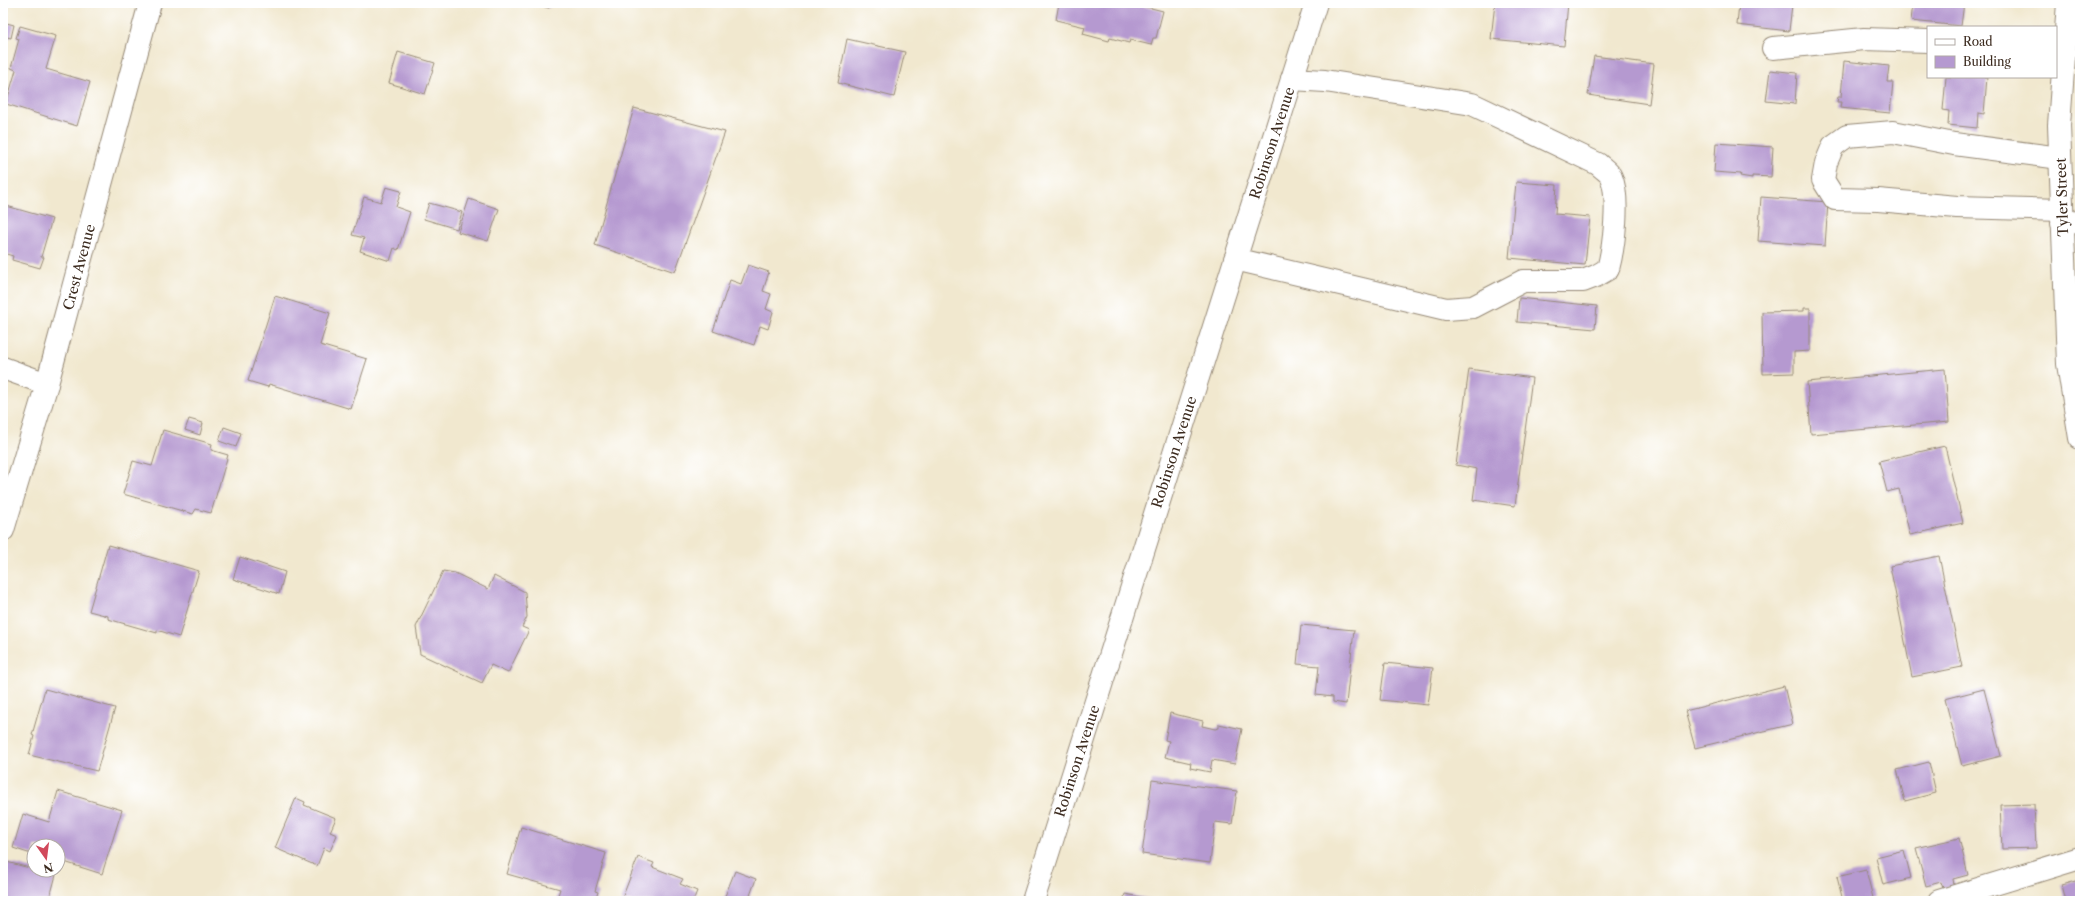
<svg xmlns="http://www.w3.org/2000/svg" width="2083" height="904" font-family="'Libre Caslon Text',serif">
<rect width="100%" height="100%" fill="#fff"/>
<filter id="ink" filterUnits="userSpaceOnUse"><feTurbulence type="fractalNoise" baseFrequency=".025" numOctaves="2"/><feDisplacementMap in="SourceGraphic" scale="8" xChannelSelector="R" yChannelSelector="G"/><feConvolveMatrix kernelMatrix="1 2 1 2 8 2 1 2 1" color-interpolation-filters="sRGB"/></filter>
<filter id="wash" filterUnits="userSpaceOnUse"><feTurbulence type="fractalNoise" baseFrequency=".012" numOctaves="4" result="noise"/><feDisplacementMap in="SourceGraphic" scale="16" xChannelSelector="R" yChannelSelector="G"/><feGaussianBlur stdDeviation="0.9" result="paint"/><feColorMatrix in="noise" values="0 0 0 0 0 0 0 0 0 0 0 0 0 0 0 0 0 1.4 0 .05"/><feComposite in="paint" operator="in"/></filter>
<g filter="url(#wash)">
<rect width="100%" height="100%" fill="#f1e8cf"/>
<g id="blocks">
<!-- building -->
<g fill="#b599d0">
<polygon points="531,3 551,3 549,8"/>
<polygon points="1059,3 1139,3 1139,5 1163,11 1156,38 1153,38 1151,45 1130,40 1129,43 1110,38 1109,41 1083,34 1085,27 1056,20"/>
<polygon points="1495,3 1568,3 1564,46 1491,39"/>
<polygon points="1739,3 1772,3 1792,5 1789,31 1737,25"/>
<polygon points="1913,3 1964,3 1961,26 1911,21"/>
<polygon points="3,22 14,25 11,38 7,37 3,50"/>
<polygon points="20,26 56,36 46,69 90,82 77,126 6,104 16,70 11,68 19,39 16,38"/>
<polygon points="847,39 905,52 894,97 838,83"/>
<polygon points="398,52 435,63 425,94 389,83"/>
<polygon points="1594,56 1654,64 1649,104 1588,95"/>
<polygon points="1844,61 1889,66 1887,82 1893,82 1890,113 1840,108 1841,102 1837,102 1838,97 1841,97"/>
<polygon points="1770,70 1797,73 1795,104 1766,101"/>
<polygon points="1946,77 1987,77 1984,114 1978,113 1977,128 1948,125 1949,111 1943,110"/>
<polygon points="634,108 725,132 675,272 595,245"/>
<polygon points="1716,143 1773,147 1771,177 1752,176 1752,178 1740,176 1741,174 1714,172"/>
<polygon points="1516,182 1557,185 1555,214 1590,217 1585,265 1509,258"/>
<polygon points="386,187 401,191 396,207 410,212 398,250 394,248 390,261 360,251 364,238 352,235 364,197 381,202"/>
<polygon points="1761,197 1828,202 1825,246 1758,241"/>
<polygon points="469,199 499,209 488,241 458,232"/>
<polygon points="429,203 462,212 457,229 424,219"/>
<polygon points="3,205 52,219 41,257 44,257 40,268 12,260 13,256 3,253"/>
<polygon points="748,265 769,272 763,291 771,294 766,309 773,312 768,329 760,326 754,345 713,331 730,280 741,284"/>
<polygon points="275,296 330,313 320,345 367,359 351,409 269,384 268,387 248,381"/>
<polygon points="1519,298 1597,306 1595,329 1517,322"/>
<polygon points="1804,308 1810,308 1810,351 1794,352 1794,373 1763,374 1762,312 1804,311"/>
<polygon points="1469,369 1532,378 1515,506 1473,500 1477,469 1456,465"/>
<polygon points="1945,369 1949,422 1811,434 1807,382"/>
<polygon points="189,419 203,423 200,435 185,430"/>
<polygon points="224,427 241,433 236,447 219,441"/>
<polygon points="163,430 212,444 211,450 228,455 211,513 196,509 193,514 123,494 133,461 152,466"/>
<polygon points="1945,446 1963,523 1910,535 1899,489 1887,492 1879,461"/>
<polygon points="108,545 199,571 179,637 157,630 157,633 108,619 108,616 89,611"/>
<polygon points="1939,556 1962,667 1912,677 1890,566"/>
<polygon points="240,557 285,572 279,594 233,579"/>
<polygon points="443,571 455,573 488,589 494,576 525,592 527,617 522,627 529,630 508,673 491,665 482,683 420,654 416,627"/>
<polygon points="1301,625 1354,630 1346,704 1333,702 1333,697 1316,695 1319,666 1297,664"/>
<polygon points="1385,663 1433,668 1428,705 1380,700"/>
<polygon points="1784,686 1793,724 1695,748 1685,711"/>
<polygon points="45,689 115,708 97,771 29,755 34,736 32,735"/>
<polygon points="1984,689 2001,756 1962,766 1945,699"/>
<polygon points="1170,713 1203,721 1202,726 1215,729 1219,728 1219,724 1242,729 1235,764 1212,760 1210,772 1190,768 1191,763 1165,757 1169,741 1165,740"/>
<polygon points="1929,762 1936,793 1905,801 1897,770"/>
<polygon points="1152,780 1237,791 1232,824 1215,822 1210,863 1142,854"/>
<polygon points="58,791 122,810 102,874 58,860 58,846 34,846 34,855 13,848 23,814 49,822"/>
<polygon points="296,798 305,802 304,805 336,818 330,832 337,835 330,851 324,848 317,866 275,848"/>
<polygon points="2034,804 2036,848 2002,849 2000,805"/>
<polygon points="521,827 606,853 595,891 598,892 595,901 556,901 560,889 507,874"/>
<polygon points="1959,838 1968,875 1953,879 1954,885 1943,888 1941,882 1926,886 1916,848"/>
<polygon points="1904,850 1911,878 1883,885 1876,857"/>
<polygon points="638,857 654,863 652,867 683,879 680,884 697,891 693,901 621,901"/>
<polygon points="3,861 56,875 49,901 3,901"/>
<polygon points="1866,870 1873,898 1863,901 1843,901 1837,877"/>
<polygon points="735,871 756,879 748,901 723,901"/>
<polygon points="2080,880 2080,901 2066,901 2062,885"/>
<polygon points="1125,894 1156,900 1156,901 1123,901"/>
</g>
</g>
</g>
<g filter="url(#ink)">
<use href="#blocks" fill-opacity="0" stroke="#968976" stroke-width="1"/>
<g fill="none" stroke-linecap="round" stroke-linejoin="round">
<!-- minor casing -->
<g stroke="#968976" stroke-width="24">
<g id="minor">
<polyline points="1773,48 1864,39 1928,41"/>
<polyline points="2060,158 1954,144 1893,132 1847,136 1833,146 1826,163 1823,180 1835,199 1878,200 1957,207 2062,210"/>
<polyline points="2062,223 2080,222"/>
<path d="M1235,259L1446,309L1473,307L1523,281H1583L1596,276L1608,269C1614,247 1620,197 1611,177C1609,172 1602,168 1598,164L1472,104L1325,81L1292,79"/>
<polyline points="3,368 47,384"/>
<polyline points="3,530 47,384 150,3"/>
<polyline points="1033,901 1316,3"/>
<polyline points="1939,901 2080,858"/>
</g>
</g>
<!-- major casing -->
<g stroke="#968976" stroke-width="24">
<polyline id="major" points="2068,3 2059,125 2068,364 2080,438"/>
</g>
<!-- minor -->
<use href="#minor" stroke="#fff" stroke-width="22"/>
<!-- major -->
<use href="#major" stroke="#fff" stroke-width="22"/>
</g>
</g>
<g text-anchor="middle" stroke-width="3" stroke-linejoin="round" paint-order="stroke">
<!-- street labels -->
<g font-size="14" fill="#3b2a1e" stroke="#fff">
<text transform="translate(1272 143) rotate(-72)" y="5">Robinson Avenue</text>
<text transform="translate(2062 197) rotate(-92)" y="5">Tyler Street</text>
<text transform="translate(79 267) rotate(-75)" y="5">Crest Avenue</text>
<text transform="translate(1174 452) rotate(-72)" y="5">Robinson Avenue</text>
<text transform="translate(1077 761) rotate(-72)" y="5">Robinson Avenue</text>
</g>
</g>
<!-- margin -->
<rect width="2083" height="904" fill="none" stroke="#fff" stroke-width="16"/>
<!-- legend -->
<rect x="1927" y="26" width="130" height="52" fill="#ffffff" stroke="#b1aaa5"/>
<rect x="1935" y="39" width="20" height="6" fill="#ffffff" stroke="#b1aaa5"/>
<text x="1963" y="46" font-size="12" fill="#3b2a1e">Road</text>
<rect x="1935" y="56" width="20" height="12" fill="#b599d0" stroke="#b1aaa5"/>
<text x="1963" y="66" font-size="12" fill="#3b2a1e">Building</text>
<!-- north arrow -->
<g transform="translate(46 858) rotate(166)"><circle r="19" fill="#ffffff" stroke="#b1aaa5"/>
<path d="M0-3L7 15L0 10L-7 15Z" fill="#d1495b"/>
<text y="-6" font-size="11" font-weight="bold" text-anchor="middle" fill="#3b2a1e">N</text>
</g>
</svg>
